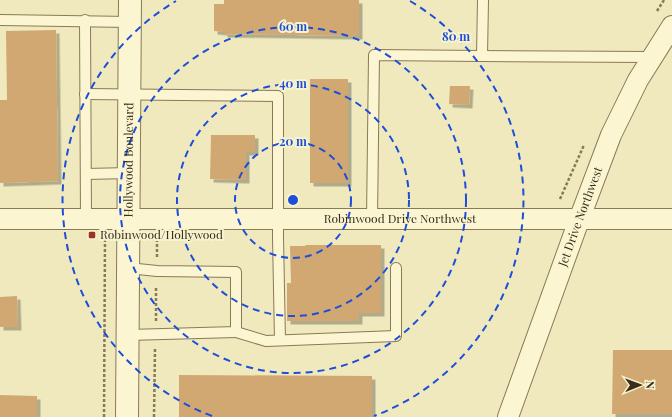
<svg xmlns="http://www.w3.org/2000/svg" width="672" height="417" font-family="'Playfair Display',serif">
<defs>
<filter id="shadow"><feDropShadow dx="3.5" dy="3.5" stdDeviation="0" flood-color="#0004"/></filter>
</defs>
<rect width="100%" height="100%" fill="#f0e9be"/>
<!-- building -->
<g fill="#d1a872" filter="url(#shadow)">
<polygon points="224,0 359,0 359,36 224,34 224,32 214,31 214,4 224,4"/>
<polygon points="56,30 58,181 0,183 0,100 7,100 6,31"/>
<rect x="310" y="79" width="38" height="104"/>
<polygon points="450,86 470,86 469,105 449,104"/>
<polygon points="211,135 255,135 255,152 246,152 246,180 210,179"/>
<polygon points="306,245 381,245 381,313 359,313 359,321 287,321 287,283 291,283 290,246 305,246"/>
<polygon points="17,296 18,327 0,327 0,297"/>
<polygon points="613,350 672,350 672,414 612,414"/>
<polygon points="179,375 372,376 372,417 179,417"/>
<polygon points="0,395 37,396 37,417 0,417"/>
</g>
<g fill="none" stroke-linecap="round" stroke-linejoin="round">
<!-- service casing -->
<g stroke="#8a7956" stroke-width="12">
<g id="service">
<polyline points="0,20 130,22"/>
<polyline points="85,20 86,219"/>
<polyline points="482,56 653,57"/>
<polyline points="85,94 278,96 278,237 280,340"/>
<polyline points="86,174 129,173"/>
<polyline points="372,220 374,55 482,56 483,0"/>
<polyline points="236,332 266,341 396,336 396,268"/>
<polyline points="128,335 236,332 236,272 157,271 128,268"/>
</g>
</g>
<!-- minor casing -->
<g stroke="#8a7956" stroke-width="22">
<g id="minor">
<path id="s1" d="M0,219H672"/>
<path id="s2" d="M508,417L579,220L611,135L638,80L672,26"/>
</g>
</g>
<!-- tertiary casing -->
<g stroke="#8a7956" stroke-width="24">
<g id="tertiary">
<path id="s3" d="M127,417L130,0"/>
</g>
</g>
<!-- path -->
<g stroke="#8a7956" stroke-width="2.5" stroke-dasharray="3 2" stroke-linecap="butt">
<polyline points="657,11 664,0"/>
<polyline points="560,199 584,145"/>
<polyline points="157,257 157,238"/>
<polyline points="156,321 156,286"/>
<polyline points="104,417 105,238"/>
<polyline points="154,417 155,348"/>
</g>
<!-- service -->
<use href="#service" stroke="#fbf5d2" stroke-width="10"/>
<!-- minor -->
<use href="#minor" stroke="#fbf5d2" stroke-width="20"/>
<!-- tertiary -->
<use href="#tertiary" stroke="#fbf5d2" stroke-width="22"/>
</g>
<!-- distance rings -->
<g fill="none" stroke="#1d4ed8" stroke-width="2" stroke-dasharray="7 5">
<circle cx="293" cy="200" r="58"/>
<circle cx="293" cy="200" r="116"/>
<circle cx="293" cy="200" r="173"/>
<path d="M212 416A231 231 0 0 1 176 1M410 1A231 231 0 0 1 374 416"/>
</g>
<!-- markers -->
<rect fill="#9d3322" stroke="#f7f2cf" stroke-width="1.5" x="88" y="231" width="8" height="8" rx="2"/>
<g text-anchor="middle" stroke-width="4" stroke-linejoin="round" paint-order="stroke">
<!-- street labels -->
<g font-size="12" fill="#382e1b" stroke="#f7f2cf">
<text dy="4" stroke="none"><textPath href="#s3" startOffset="257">Hollywood Boulevard</textPath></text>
<text dy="4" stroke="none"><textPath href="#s2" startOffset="213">Jet Drive Northwest</textPath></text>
<text dy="4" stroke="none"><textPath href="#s1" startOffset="400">Robinwood Drive Northwest</textPath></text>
</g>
<!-- poi labels -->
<g font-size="12" fill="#382e1b" stroke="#f7f2cf" text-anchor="start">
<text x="100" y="239">Robinwood/Hollywood</text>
</g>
</g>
<circle cx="293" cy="200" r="6" fill="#1d4ed8" stroke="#f7f2cf" stroke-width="2"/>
<g font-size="12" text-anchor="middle" font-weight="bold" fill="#1d4ed8" stroke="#f7f2cf" stroke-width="4" stroke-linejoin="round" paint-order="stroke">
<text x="293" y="31">60 m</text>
<text x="456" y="41">80 m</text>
<text x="293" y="88">40 m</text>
<text x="293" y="146">20 m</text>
</g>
<!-- north arrow -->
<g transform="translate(640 385) rotate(89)" stroke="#f7f2cf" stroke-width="3" paint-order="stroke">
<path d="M0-3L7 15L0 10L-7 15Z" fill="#382e1b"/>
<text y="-6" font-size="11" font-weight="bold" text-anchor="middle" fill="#382e1b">N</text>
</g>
</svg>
